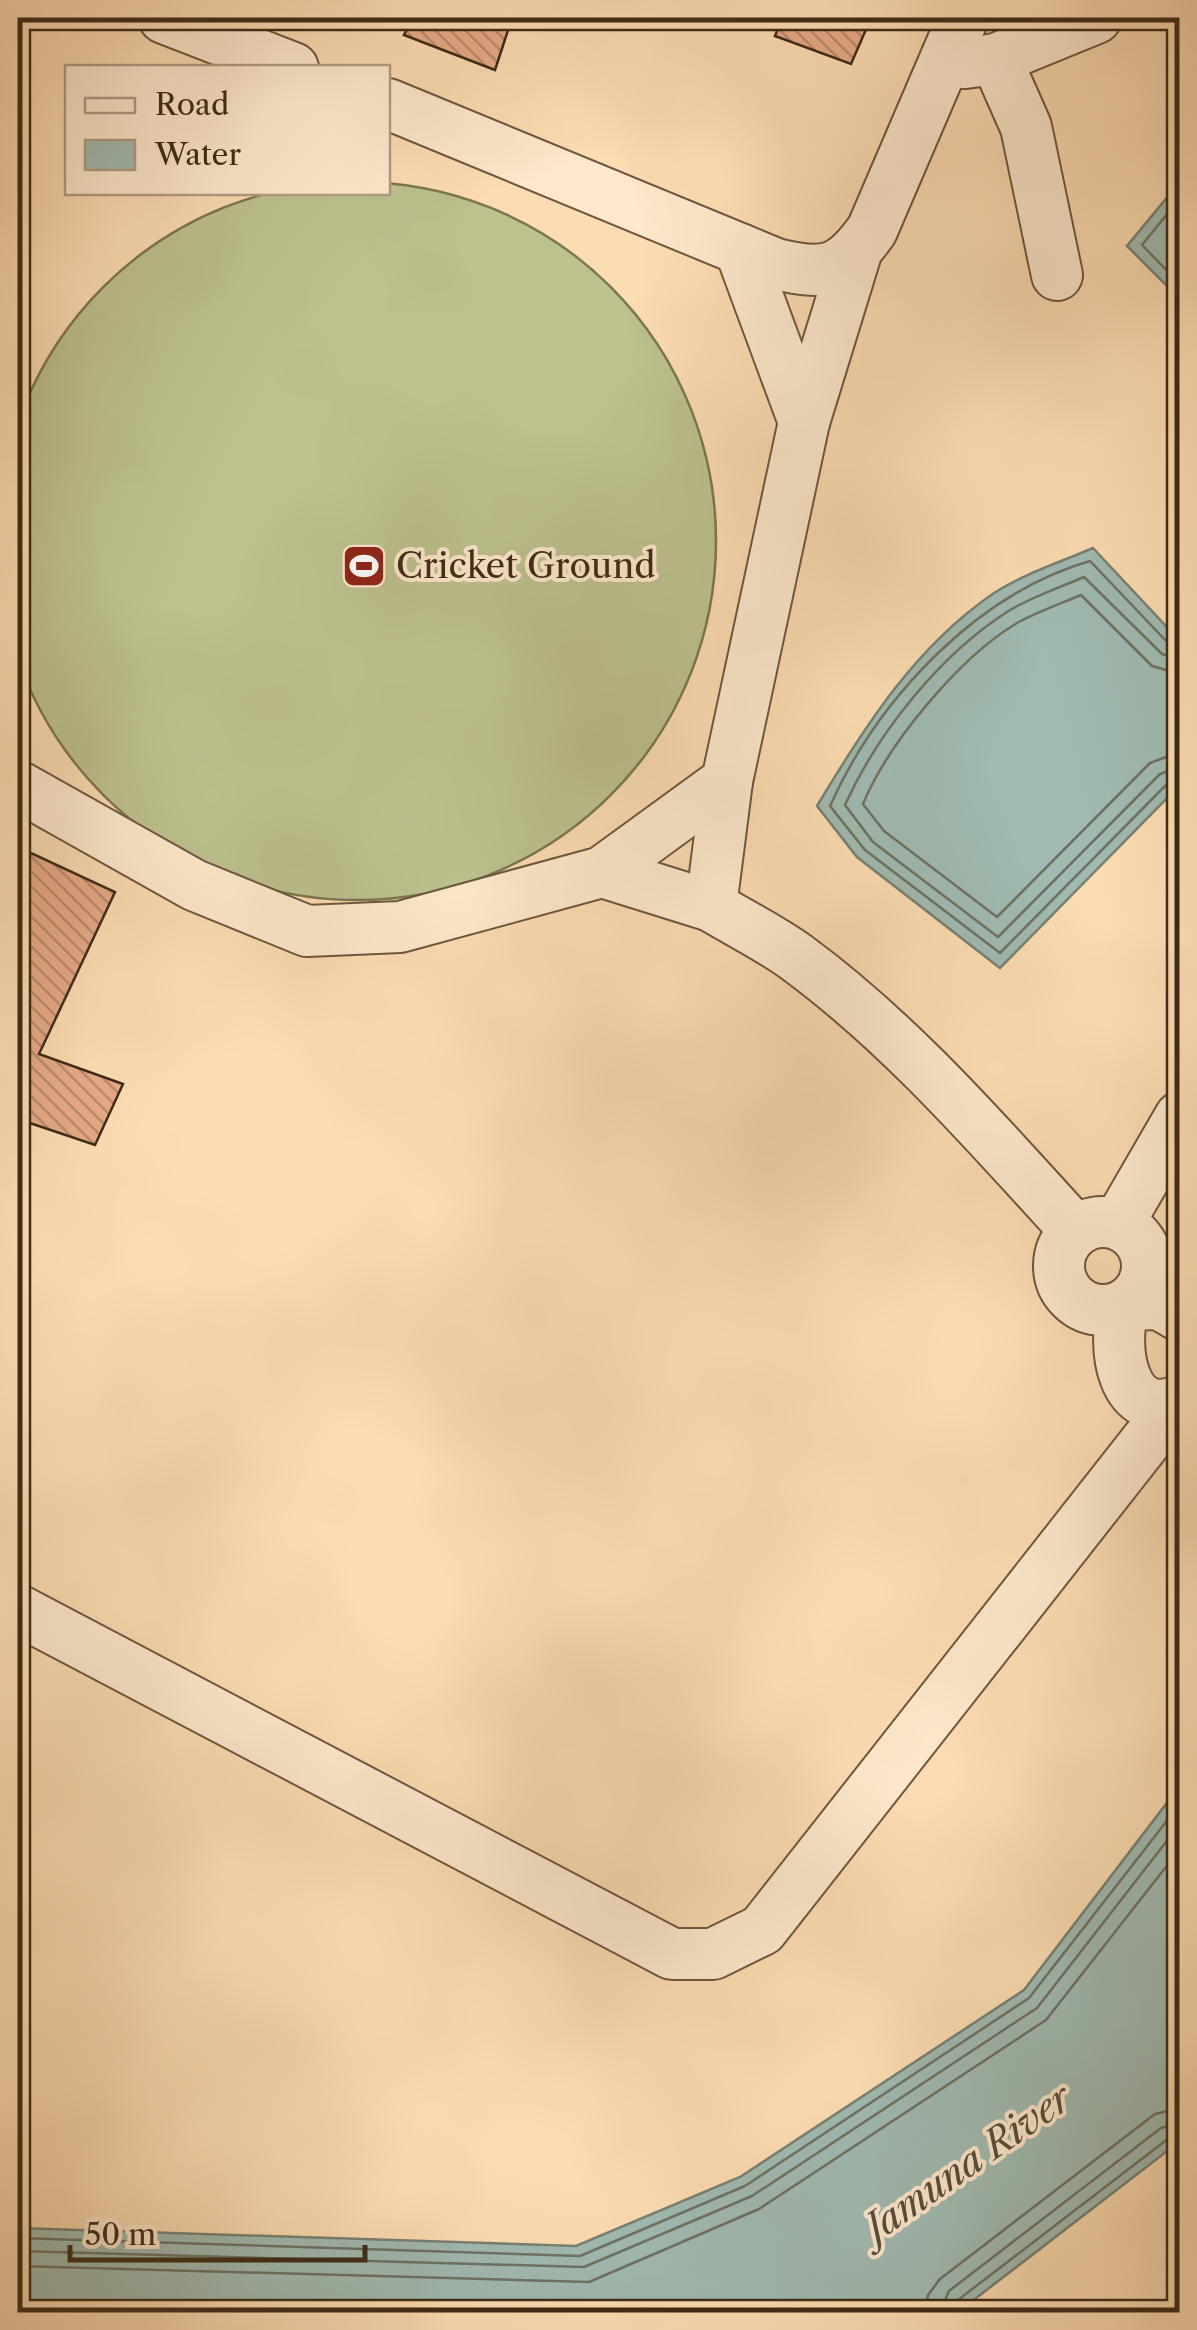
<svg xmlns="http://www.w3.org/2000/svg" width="1197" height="2330" font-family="'Libre Caslon Text',serif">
<defs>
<pattern id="building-back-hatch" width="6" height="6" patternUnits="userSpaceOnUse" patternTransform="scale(2.5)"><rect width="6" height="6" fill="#e6aa86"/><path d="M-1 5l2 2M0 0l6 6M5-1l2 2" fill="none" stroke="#bc8b6d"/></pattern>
</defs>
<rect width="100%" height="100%" fill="#fcdcb2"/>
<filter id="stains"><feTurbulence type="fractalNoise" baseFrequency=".002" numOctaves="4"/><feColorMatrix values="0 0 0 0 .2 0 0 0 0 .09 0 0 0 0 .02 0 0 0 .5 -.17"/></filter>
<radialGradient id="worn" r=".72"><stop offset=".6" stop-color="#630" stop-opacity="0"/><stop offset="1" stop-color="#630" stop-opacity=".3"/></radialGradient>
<!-- pitch -->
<circle fill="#bcc18e" stroke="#7c7652" stroke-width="2.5" cx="357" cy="541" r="359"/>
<!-- water -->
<g fill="#a0bab1" stroke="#788173" stroke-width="2.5">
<polygon points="1179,183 1179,298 1127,246"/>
<path d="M1093,548L1179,640V786L1000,968L857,857L817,806C865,726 915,647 994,593C1023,574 1061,562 1093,548Z"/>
<polygon points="1179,1787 1179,2142 958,2312 18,2312 18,2228 576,2246 740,2177 1024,1990"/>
</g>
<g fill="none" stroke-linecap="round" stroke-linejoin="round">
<!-- shore -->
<g stroke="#6e7264" stroke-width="2.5">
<polyline points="1180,198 1142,245 1180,284"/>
<path d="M1180,646L1168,643L1090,561C976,594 878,699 830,806L865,850L1000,953L1168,783L1180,780"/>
<path d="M1180,659L1162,654L1084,577C1059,588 1030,597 1007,612C940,655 878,732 845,805L873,842L998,937L1160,774L1180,767"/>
<path d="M1180,674L1152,666L1081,595C1060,604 1037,612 1017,623C960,657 888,743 863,804L884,831L997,917L1150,763L1180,752"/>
<polyline points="18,2238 580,2256 745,2186 1029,1998 1180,1804"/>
<polyline points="18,2251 584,2267 752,2196 1037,2008 1180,1824"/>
<polyline points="18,2266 589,2282 759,2209 1046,2020 1180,1849"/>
<polyline points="925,2312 928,2295 940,2279 1155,2114 1180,2108"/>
<polyline points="940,2312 949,2291 1161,2128 1180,2123"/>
<polyline points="953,2312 958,2300 1169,2138 1180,2136"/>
</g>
</g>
<!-- building -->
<g fill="url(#building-back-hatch)" stroke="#3d2b17" stroke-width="2.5">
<polygon points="412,18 512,18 495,70 404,35"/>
<polygon points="782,18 871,18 851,64 775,36"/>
<polygon points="18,847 115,892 39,1054 123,1084 95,1145 18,1119"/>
</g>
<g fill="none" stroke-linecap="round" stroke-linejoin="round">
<!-- minor casing -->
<g stroke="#6d573e" stroke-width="54">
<g id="minor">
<polyline points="164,18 293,68"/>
<polyline points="996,59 1026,127 1057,275"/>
<polyline points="965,63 996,59 1096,18"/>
<path d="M388,104L776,264C826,276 842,272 872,230L963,18"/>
<polyline points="804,422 856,253"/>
<polyline points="18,786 194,885 307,931 400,927 602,872 727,781 804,422 740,249"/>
<polyline points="602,872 711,906 727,781"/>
<path d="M711,906C739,923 770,938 796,957C901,1034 988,1135 1075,1230"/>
<circle cx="1103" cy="1266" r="44"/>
<polyline points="1118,1224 1180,1117"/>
<path d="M1180,1316L1159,1304L1125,1305C1110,1344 1122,1425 1180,1400"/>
<polyline points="18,1610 672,1954 713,1954 762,1930 1176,1403"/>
</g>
</g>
<!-- minor -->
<use href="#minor" stroke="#fde8cd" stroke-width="50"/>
</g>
<!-- icons -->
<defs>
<g id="stadium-square" transform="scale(2.25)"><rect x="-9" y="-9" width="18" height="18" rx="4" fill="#8f2418" stroke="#fde8cd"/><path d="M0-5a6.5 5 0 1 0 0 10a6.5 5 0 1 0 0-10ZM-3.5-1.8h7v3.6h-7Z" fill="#fff"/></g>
</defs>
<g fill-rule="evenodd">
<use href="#stadium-square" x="364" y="566"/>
</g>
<g text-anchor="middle" stroke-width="8" stroke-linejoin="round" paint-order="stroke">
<!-- poi labels -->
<g font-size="35" fill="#3d2b17" stroke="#fde8cd" text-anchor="start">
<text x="396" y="578">Cricket Ground</text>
</g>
<!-- water labels -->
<g font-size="38" font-style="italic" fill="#564f3e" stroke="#fde8cd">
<text transform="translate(968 2163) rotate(-35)" y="13">Jamuna River</text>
</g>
</g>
<!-- margin -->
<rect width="1197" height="2330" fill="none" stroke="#fcdcb2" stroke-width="60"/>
<rect x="20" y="20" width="1157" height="2290" fill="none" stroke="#3d2b17" stroke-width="5"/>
<rect x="30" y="30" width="1137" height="2270" fill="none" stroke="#3d2b17" stroke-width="2.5"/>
<!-- legend -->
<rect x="65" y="65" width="325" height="130" fill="#fde8cd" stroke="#b09c84" stroke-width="2.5"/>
<rect x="85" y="98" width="50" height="15" fill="#fde8cd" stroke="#b09c84" stroke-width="2.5"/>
<text x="155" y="115" font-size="30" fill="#3d2b17">Road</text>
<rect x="85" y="140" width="50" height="30" fill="#a0bab1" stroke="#b09c84" stroke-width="2.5"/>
<text x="155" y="165" font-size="30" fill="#3d2b17">Water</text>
<!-- scale -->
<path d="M70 2245v15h295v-15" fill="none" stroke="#3d2b17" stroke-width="5"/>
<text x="85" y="2245" font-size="30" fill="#3d2b17" stroke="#fde8cd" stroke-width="8" paint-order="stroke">50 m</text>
<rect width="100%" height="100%" filter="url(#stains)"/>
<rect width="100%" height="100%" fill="url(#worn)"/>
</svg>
